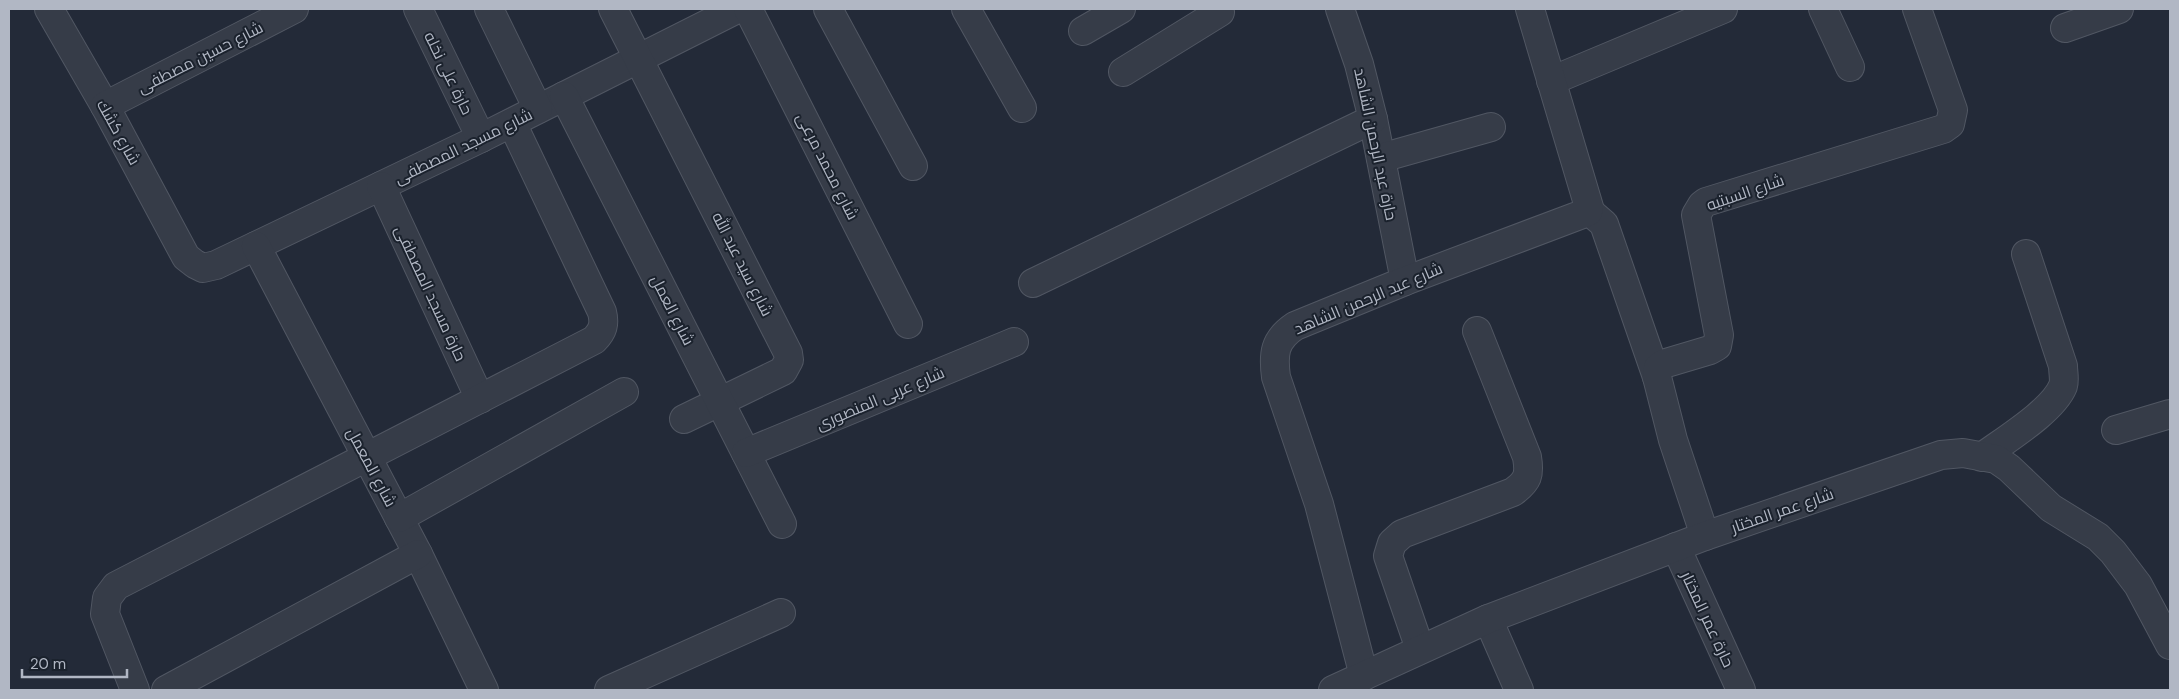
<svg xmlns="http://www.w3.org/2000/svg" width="2179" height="699" font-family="'DM Sans',Cairo,sans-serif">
<rect width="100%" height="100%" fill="#232a38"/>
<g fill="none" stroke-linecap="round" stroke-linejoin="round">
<!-- street casing -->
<g stroke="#515763" stroke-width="30">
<g id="street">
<polyline points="49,9 105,106 186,257 195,264 203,268 216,265 481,138 737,9"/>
<polyline points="418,9 481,138"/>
<polyline points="489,9 538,109"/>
<polyline points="613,9 788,353 789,360 783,371 684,419"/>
<polyline points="748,9 908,324"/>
<polyline points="828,9 913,166"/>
<polyline points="966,9 1022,108"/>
<polyline points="1340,9 1359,64 1373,119 1405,281"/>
<polyline points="1823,9 1850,67"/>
<polyline points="2065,28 2119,9"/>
<polyline points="1083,31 1121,9"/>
<polyline points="1123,72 1220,12"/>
<polyline points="1551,81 1723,9"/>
<polyline points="564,96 782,524"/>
<polyline points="105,106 294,9"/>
<polyline points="1381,158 1491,127"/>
<polyline points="381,186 480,399"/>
<polyline points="1589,211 1604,224 1657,377"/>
<polyline points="256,246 418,554 484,690"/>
<polyline points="1033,283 1373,119"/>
<polyline points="2116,430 2170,414"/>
<polyline points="746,453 1014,342"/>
<path d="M1982,457C2005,440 2053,411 2063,386C2065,380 2063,372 2063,366L2026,254"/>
<polyline points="399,518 624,392"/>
<polyline points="1705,536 1673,440 1657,377 1658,368 1663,364 1710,350 1717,346 1719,335 1696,215 1702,205 1706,202 1943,129 1950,124 1953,110 1917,9"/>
<polyline points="1676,547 1741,690"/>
<polyline points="1488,619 1519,690"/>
<path d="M1420,649L1388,556L1392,543L1402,534L1513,492C1528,481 1530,475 1527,457L1477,331"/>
<path d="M1364,676L1319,504L1276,377C1273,354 1274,340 1295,326L1405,281L1588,212L1589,207L1530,9"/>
<path d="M135,690L105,614L107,598L116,586L594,340C603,331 605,324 602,312L512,123"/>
<polyline points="166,690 418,554"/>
<polyline points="609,690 781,613"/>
<polyline points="1333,690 1488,619 1705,536 1941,455 1963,453 1996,459 2009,468 2051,508 2098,537 2113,552 2138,585 2170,645"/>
</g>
</g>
<!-- street -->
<use href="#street" stroke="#363c48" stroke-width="28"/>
</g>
<g text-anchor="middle" stroke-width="4" stroke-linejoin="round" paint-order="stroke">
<!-- street labels -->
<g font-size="16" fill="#b1b7c4" stroke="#1b222d">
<text transform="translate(200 57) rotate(-27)" y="6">شارع حسين مصطفى</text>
<text transform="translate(449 73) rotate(64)" y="6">حارة على نخله</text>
<text transform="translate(119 132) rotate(61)" y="6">شارع كشك</text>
<text transform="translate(1376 144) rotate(78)" y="6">حارة عبد الرحمن الشاهد</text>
<text transform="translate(463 146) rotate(-26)" y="6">شارع مسجد المصطفى</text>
<text transform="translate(828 166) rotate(63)" y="6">شارع محمد مرعى</text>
<text transform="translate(1745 192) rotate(-19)" y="6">شارع السبتيه</text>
<text transform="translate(743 264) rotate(63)" y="6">شارع سيد عبد الله</text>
<text transform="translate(431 293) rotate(65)" y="6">حارة مسجد المصطفى</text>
<text transform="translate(1368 298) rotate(-23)" y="6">شارع عبد الرحمن الشاهد</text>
<text transform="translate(673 310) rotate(63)" y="6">شارع العمل</text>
<text transform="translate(880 398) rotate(-23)" y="6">شارع عربى المنصورى</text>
<text transform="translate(372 467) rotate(62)" y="6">شارع المعمل</text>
<text transform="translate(1782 510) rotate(-19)" y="6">شارع عمر المختار</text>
<text transform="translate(1708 619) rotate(65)" y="6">حارة عمر المختار</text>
</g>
</g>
<!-- border -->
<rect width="2179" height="699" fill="none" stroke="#b1b7c4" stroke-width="20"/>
<!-- scale -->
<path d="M22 669v8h105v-8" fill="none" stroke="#b1b7c4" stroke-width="2.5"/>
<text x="30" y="669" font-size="15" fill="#b1b7c4" stroke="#1b222d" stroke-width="4" paint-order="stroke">20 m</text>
</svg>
